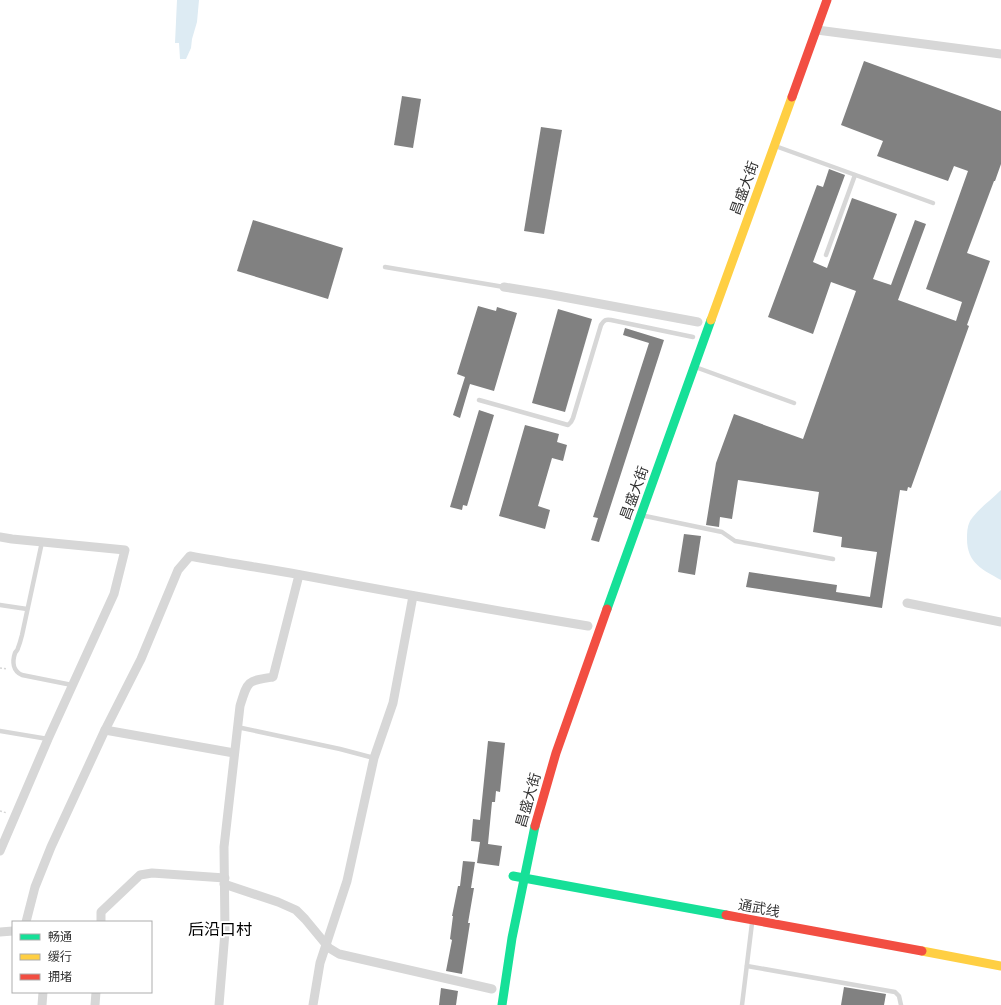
<svg xmlns="http://www.w3.org/2000/svg" width="1001" height="1005" font-family="Jost,'Noto Sans SC',sans-serif">
<rect width="100%" height="100%" fill="#fff"/>
<!-- water -->
<g fill="#ddebf3">
<polygon points="177,0 199,0 197,22 192,39 191,48 186,59 180,59 179,43 175,43"/>
<path d="M1001,490V580C983,570 967,563 967,539C967,533 967,527 970,521C978,509 991,500 1001,490Z"/>
</g>
<!-- building -->
<g fill="#818181">
<polygon points="864,61 1001,111 1001,164 995,181 994,181 967,253 990,261 967,325 969,326 911,488 908,487 907,491 900,490 882,608 746,587 749,572 837,585 836,592 870,597 877,552 841,547 842,537 813,532 819,492 738,480 732,519 720,517 719,527 706,525 716,463 734,414 803,439 856,291 831,282 813,334 768,317 817,185 823,187 829,169 845,175 813,262 827,268 852,198 897,214 873,279 891,285 915,220 926,224 898,300 956,321 962,302 926,289 968,171 954,166 948,181 877,156 883,141 841,125"/>
<polygon points="402,96 421,99 413,148 394,145"/>
<polygon points="541,127 562,130 544,234 524,231"/>
<polygon points="253,220 343,248 328,299 237,271"/>
<polygon points="478,306 496,311 497,307 517,313 494,391 470,384 460,418 453,415 465,377 457,374"/>
<polygon points="558,309 592,319 565,412 532,403"/>
<polygon points="625,328 664,340 599,542 591,540 598,518 593,517 649,343 623,335"/>
<polygon points="479,410 494,415 467,506 463,505 462,510 450,507"/>
<polygon points="525,425 559,434 557,442 567,445 563,461 552,458 538,506 550,510 545,529 499,516"/>
<polygon points="684,534 701,536 695,575 678,572"/>
<polygon points="488,741 505,743 500,792 496,791 495,802 492,802 488,844 502,846 499,866 477,863 480,842 471,841 473,819 480,820"/>
<polygon points="463,861 475,862 471,888 474,888 468,923 470,923 462,974 446,971 452,940 450,939 453,916 452,916 458,886 460,886"/>
<polygon points="844,987 886,994 884,1005 841,1005"/>
<polygon points="441,988 458,991 456,1005 439,1005"/>
</g>
<g fill="none" stroke-linecap="round" stroke-linejoin="round">
<!-- path -->
<g stroke="#d6d6d6" stroke-width="1.5" stroke-dasharray="2 2" stroke-linecap="butt">
<polyline points="0,668 7,669"/>
<polyline points="0,811 7,813"/>
</g>
<!-- lane -->
<g stroke="#d7d7d7" stroke-width="4.5">
<polyline points="778,147 933,203"/>
<polyline points="826,255 855,175"/>
<polyline points="385,267 504,287"/>
<polyline points="698,368 794,403"/>
<path d="M479,400L568,425L571,422L573,418L601,325C604,320 606,319 611,320L693,337"/>
<polyline points="645,516 722,532 735,541 833,559"/>
<path d="M42,542L22,635C21,639 20,643 18,648C18,650 16,651 15,653C12,662 13,671 22,675L72,685"/>
<polyline points="0,605 27,609"/>
<polyline points="237,727 340,749 374,758"/>
<polyline points="0,731 48,739"/>
<polyline points="747,966 895,992 899,996 901,1005"/>
<polyline points="742,1005 752,923"/>
</g>
<!-- street -->
<g stroke="#d7d7d7" stroke-width="9">
<polyline points="817,30 1001,54"/>
<polyline points="504,287 547,294 698,322"/>
<polyline points="0,537 12,539 125,550 114,594 48,739 0,851"/>
<polyline points="907,603 1001,622"/>
<polyline points="105,730 234,753"/>
<polyline points="224,884 278,902 296,910 305,919 329,948 339,954 492,989"/>
<path d="M26,922L35,887L51,847L105,730L141,659L178,570L190,556C227,563 264,568 301,575C397,593 492,610 588,626"/>
<polyline points="101,922 101,912 140,875 152,873 225,878"/>
<polyline points="0,932 13,931"/>
<polyline points="42,1005 43,992"/>
<polyline points="95,1005 96,992"/>
<path d="M219,1005L225,932L224,847L240,706C248,680 247,681 273,677L299,575"/>
<polyline points="313,1005 320,963 347,881 374,758 393,703 413,596"/>
</g>
<!-- fast -->
<g stroke="#16e098" stroke-width="9">
<polyline points="607,609 711,320"/>
<polyline points="513,876 726,915"/>
<polyline points="502,1005 512,938 535,826"/>
</g>
<!-- slow -->
<g stroke="#ffcf43" stroke-width="9">
<polyline points="711,320 792,97"/>
<polyline points="922,951 1001,966"/>
</g>
<!-- jam -->
<g stroke="#f24e42" stroke-width="9">
<polyline points="792,97 827,0"/>
<polyline points="535,826 556,753 607,609"/>
<polyline points="726,915 922,951"/>
</g>
</g>
<g text-anchor="middle" stroke-width="4" stroke-linejoin="round" paint-order="stroke">
<!-- street labels -->
<g font-size="14" fill="#333" stroke="#fff">
<text transform="translate(744 188) rotate(-70)" y="5">昌盛大街</text>
<text transform="translate(634 493) rotate(-70)" y="5">昌盛大街</text>
<text transform="translate(528 800) rotate(-74)" y="5">昌盛大街</text>
<text transform="translate(759 908) rotate(11)" y="5">通武线</text>
</g>
<!-- quarter labels -->
<g font-size="16" fill="#000" stroke="#fff">
<text x="220" y="935">后沿口村</text>
</g>
</g>
<!-- legend -->
<rect x="12" y="921" width="140" height="72" fill="#ffffff" stroke="#adadad"/>
<rect x="20" y="934" width="20" height="6" fill="#16e098" stroke="#adadad"/>
<text x="48" y="941" font-size="12" fill="#333333">畅通</text>
<rect x="20" y="954" width="20" height="6" fill="#ffcf43" stroke="#adadad"/>
<text x="48" y="961" font-size="12" fill="#333333">缓行</text>
<rect x="20" y="974" width="20" height="6" fill="#f24e42" stroke="#adadad"/>
<text x="48" y="981" font-size="12" fill="#333333">拥堵</text>
</svg>
